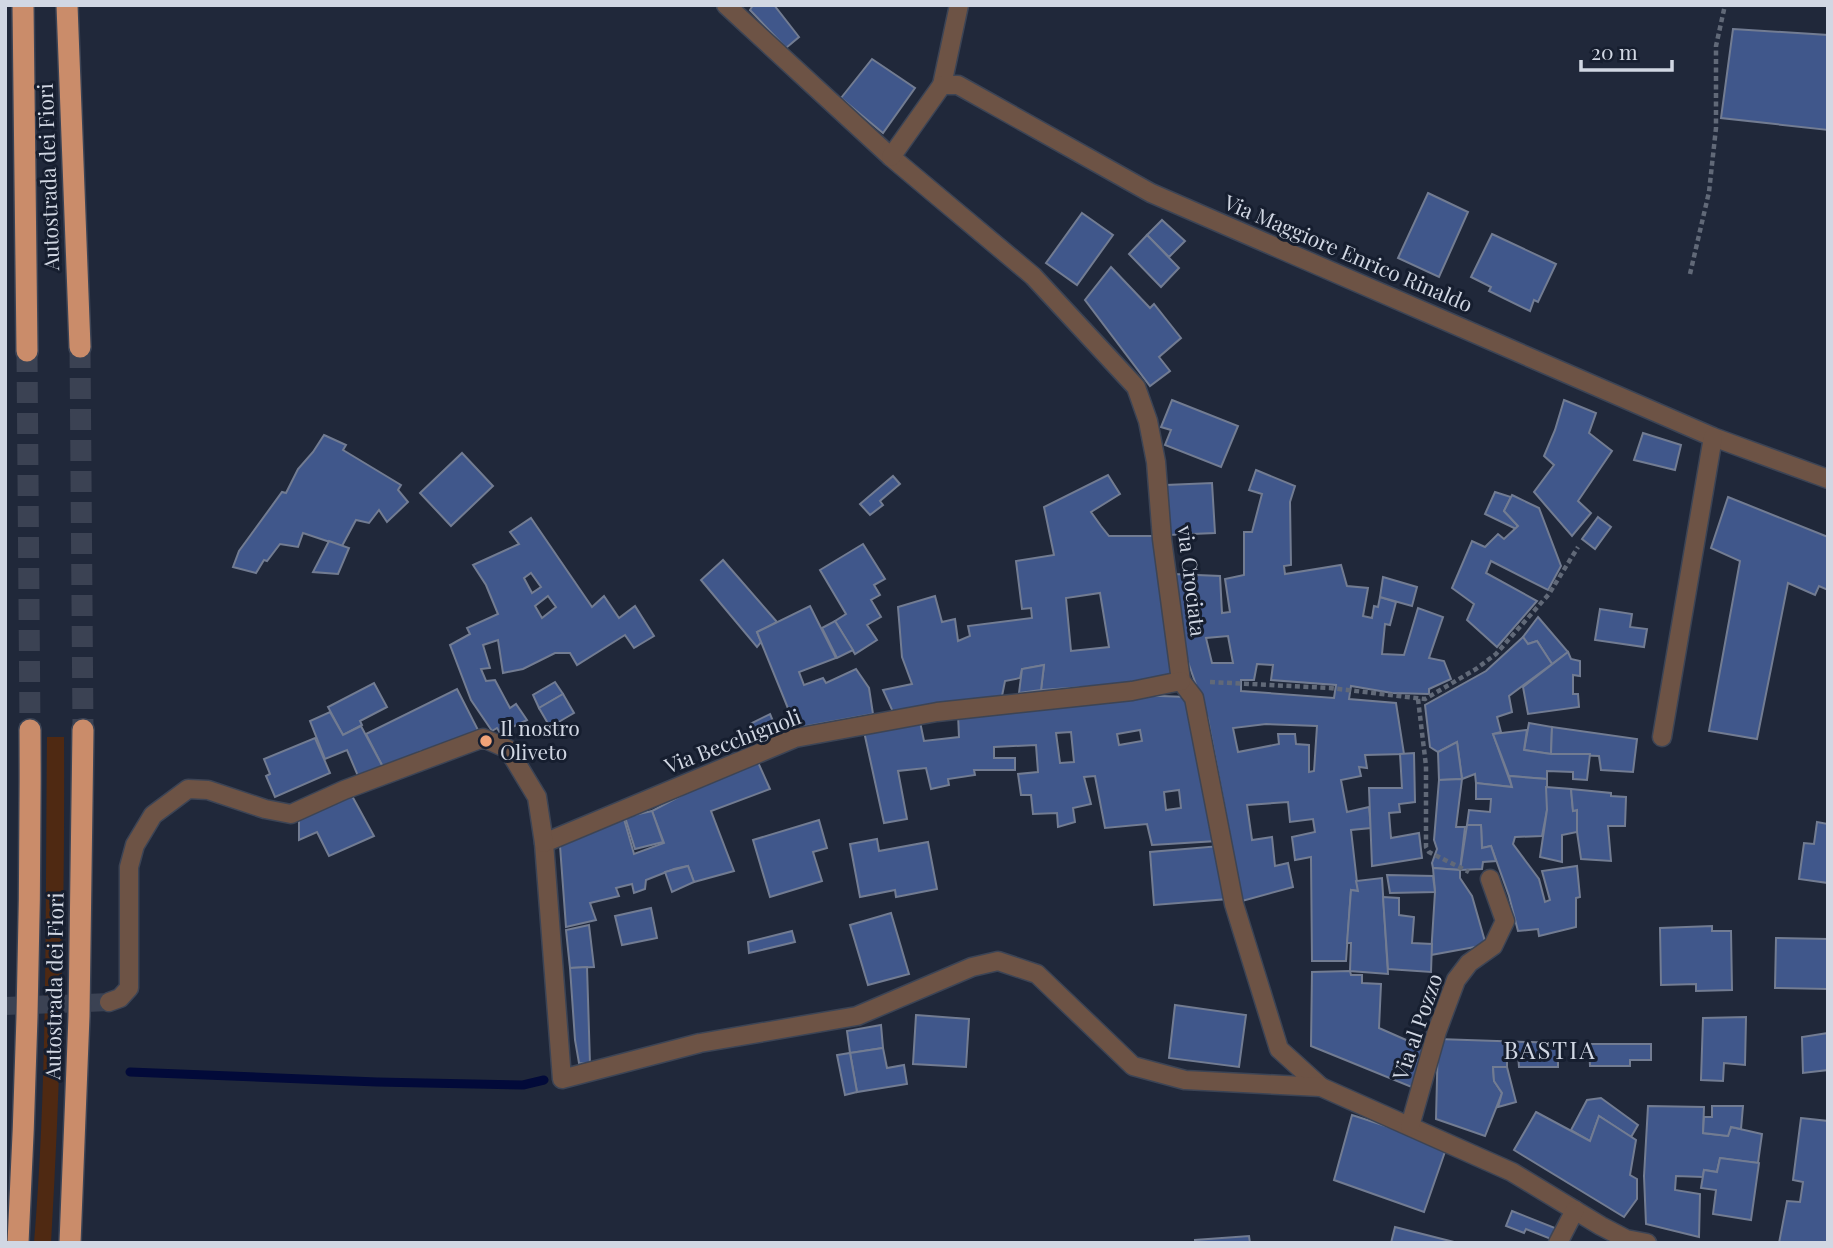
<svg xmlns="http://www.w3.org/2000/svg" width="1833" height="1248" font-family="'Playfair Display',serif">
<rect width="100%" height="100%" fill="#20283a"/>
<!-- green -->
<path fill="#4f2912" d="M47,737H64C65,905 61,1074 51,1243H34C48,1075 45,905 47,737Z"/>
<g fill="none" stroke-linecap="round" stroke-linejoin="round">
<!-- stream -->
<polyline stroke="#020a39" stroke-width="9" points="130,1072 377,1082 523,1085 544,1080"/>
</g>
<!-- building -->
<g fill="#40578b" stroke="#727c92" stroke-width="2" fill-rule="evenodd">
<polygon points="753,5 774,5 799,37 786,48 750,10"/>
<polygon points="1733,29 1828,35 1828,130 1721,118"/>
<polygon points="872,59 915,88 883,133 841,98"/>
<polygon points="1428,193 1468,212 1439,277 1398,258"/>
<polygon points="1082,213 1113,235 1077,285 1046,263"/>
<polygon points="1162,220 1185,241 1169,257 1147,235"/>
<polygon points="1492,234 1556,264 1538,302 1534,300 1530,311 1489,291 1491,287 1471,277"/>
<polygon points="1147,235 1179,268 1161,287 1129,254"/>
<polygon points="1111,267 1150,308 1154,304 1181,338 1159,357 1170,371 1150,386 1085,300"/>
<polygon points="1172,400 1238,426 1221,467 1165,445 1171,430 1161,427"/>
<polygon points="1564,400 1596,413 1589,433 1612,451 1578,501 1591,513 1572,536 1534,492 1554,465 1544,456 1555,430"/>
<polygon points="1643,433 1681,445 1675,470 1634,460"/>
<polygon points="324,435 346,445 343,450 401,485 398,490 408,502 387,522 379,510 369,523 356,520 342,546 303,533 298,547 280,544 267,561 264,560 256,573 233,567 239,551 282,492 286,493 298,469 313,452"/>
<polygon points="462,453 493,486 451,526 420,493"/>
<path d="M1256,470L1295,486L1290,502L1291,565L1284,566L1285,574L1341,565L1347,586L1368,588L1363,616L1372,618L1374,606L1378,607L1380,597L1396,602L1390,625L1385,624L1382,654L1404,655L1418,608L1443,617L1429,658L1444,661L1451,679L1429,689V694L1392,693L1351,686L1349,699L1396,703L1404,754L1365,755L1367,768L1359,767L1361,776L1341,780L1347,812L1369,807L1371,828L1351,830L1358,891L1351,890L1346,961H1312L1311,857L1295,860L1292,837L1315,832L1313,819L1290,822L1288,802L1247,805L1252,840L1272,837L1275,866L1288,863L1293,887L1242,901L1208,719L1181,642L1174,574L1220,576L1222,613L1230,612L1225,579L1244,575V532H1252L1262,494L1249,490ZM1228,636L1233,663H1212L1206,638ZM1257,664L1273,665L1271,680L1336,685L1334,698L1241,691V680H1254ZM1266,724L1317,726L1314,771L1309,772V745L1296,744L1295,734H1278L1279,744L1238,752L1233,728Z"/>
<path d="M1108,475L1120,494L1091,512L1101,526L1109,536H1156L1173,681L1041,690L1044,665L1022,669L1020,678L1005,681L1002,696L893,712L883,690L912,684L902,657L898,607L935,596L942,622L955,619L958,641L970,636L968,626L1032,618L1031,608L1022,609L1016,561L1054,555L1044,507ZM1100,593L1109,647L1071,651L1066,598Z"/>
<polygon points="893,476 900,484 880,501 883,505 870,515 860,504"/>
<polygon points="1212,483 1215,533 1168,535 1166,485"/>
<polygon points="1495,492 1511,497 1504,511 1518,526 1516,529 1485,514"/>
<polygon points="1512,495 1539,508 1561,566 1548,590 1491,561 1486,573 1537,601 1497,647 1467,620 1474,604 1452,588 1472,541 1485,547 1498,534 1504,539 1518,526 1504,511"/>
<polygon points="1728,497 1828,537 1828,590 1819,586 1815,595 1788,583 1757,739 1709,731 1740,561 1711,548"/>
<polygon points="1598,517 1611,527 1595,549 1582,539"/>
<path d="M531,518L592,607L604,596L619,618L635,606L654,636L634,648L625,635L577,665L570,653H555L523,669L503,673L498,640L483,645L490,668L481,669L486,681L495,680L510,708L516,704L527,720L500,733L497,728L492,731L471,700L450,645L470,634L467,628L498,614L486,585L473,565L519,544L510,532ZM531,573L541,587L532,593L524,578ZM548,596L556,607L542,618L535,606Z"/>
<polygon points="329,541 349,548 338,574 313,572"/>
<polygon points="863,544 885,579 874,585 880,595 871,600 881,617 867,625 877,640 855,654 835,621 846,614 820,570"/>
<polygon points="723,560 777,622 757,632 761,642 757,647 701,580"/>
<polygon points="1383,577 1417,587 1412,606 1380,597"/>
<polygon points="810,606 836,658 799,672 804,685 823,678 826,683 856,669 869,688 873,714 796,728 757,632"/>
<polygon points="1600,609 1632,614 1630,627 1647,629 1644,647 1595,640"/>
<polygon points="1538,617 1568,652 1552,664 1537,641 1528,644 1523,637"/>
<polygon points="835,621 853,650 837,658 822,628"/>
<polygon points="1523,637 1528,644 1537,641 1552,664 1509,696 1512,712 1497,717 1501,732 1493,734 1512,787 1476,783 1475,774 1462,779 1457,742 1438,752 1430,747 1425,705 1486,671"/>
<polygon points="1568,652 1571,659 1580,661 1580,676 1573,675 1573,694 1578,694 1579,707 1528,714 1523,687"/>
<polygon points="1044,665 1041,690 1019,693 1022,669"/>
<polygon points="555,682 563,694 539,708 533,695"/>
<polygon points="374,683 387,707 360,721 362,725 343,735 328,707"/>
<polygon points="457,689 478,730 424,757 421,751 384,769 366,734"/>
<polygon points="563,694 574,713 550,727 539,708"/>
<path d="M1134,695L1187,697L1217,841L1152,845L1147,824L1105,828L1095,776L1084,777L1091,804L1073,808L1075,822L1058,827L1057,813L1033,814L1031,795H1021L1018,774L1038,772L1036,745L994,747V758H1015V770H974L975,775L948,779L949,785L931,789L926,768L898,771L907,819L884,823L863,727L919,717L924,741L959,737L958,714ZM1140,730L1142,741L1119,745L1117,734ZM1071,732L1074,762L1060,763L1056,733ZM1179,790L1181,808L1166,810L1164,792Z"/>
<polygon points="330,712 343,735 361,726 384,769 375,774 372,770 358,776 347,750 325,759 310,721"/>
<polygon points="770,714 780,738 760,747 750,724"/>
<polygon points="1529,723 1552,727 1551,754 1524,750"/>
<polygon points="1552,727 1637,739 1633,772 1601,770 1599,756 1551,754"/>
<polygon points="1527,730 1524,750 1551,754 1590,754 1587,780 1573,779 1573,772 1547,771 1547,779 1509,776 1493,734"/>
<polygon points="315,738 330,773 275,797 266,776 270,774 264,759"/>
<polygon points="1457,742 1462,779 1439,780 1438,752"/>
<polygon points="1414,753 1415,802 1399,804 1400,812 1389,813 1391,838 1419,833 1422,858 1372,866 1369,788 1402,788 1400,754"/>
<polygon points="757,760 770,789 711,811 734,871 694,882 688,866 674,869 646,880 645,889 634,893 632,884 616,888 619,896 590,903 596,920 566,927 560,846 624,819 634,854 664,843 652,811 701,785"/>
<polygon points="1509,776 1547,779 1547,810 1542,836 1515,837 1513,844 1539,879 1545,902 1550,900 1542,871 1577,866 1580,897 1576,898 1576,927 1539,936 1538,929 1518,931 1509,896 1491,846 1482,848 1481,825 1467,825 1469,810 1490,812 1491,799 1476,799 1476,783 1512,787"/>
<polygon points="1462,779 1456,827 1465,827 1460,870 1433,868 1432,863 1437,849 1434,840 1439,780"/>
<polygon points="1546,787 1571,789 1573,811 1577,810 1577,832 1562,835 1562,862 1540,857 1547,810"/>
<polygon points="1571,789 1611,793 1611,796 1626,797 1625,826 1608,826 1611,861 1581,859 1577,832 1577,810 1573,811"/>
<polygon points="351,794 374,836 329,856 317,832 299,840 299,815"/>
<polygon points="652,811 663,842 635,849 625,817"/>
<polygon points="819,820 827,848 813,852 822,881 770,897 753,840"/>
<polygon points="1817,822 1828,824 1828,883 1799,879 1804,843 1814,844"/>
<polygon points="1467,825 1481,825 1482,848 1491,846 1496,861 1483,862 1482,869 1460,870"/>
<polygon points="877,839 879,851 928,842 937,889 896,897 895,890 860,897 850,844"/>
<polygon points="1220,846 1228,899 1154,905 1150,852"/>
<polygon points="688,866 694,882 672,892 665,872"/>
<polygon points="1433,868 1460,870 1460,878 1472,896 1486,945 1431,955 1435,892"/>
<polygon points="1387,875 1433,876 1435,892 1390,893"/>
<polygon points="1382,878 1388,974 1350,971 1351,943 1347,943 1351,890 1358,891 1356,881"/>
<polygon points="1383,897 1399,898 1399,915 1414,917 1412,943 1432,944 1431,972 1388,969"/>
<polygon points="651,908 657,938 622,945 615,916"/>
<polygon points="891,913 909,974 868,985 850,925"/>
<polygon points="589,925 594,967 570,968 566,930"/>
<polygon points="1712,926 1712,931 1731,931 1732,990 1696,991 1696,984 1661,985 1660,928"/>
<polygon points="792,931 795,942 749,953 748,942"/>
<polygon points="1776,938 1828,939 1828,989 1775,988"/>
<polygon points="587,967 590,1064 579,1063 575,1040 570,968"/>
<polygon points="1350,971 1351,975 1362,975 1362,983 1381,984 1379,1028 1429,1050 1414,1088 1311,1046 1312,972"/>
<polygon points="1175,1005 1246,1015 1239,1067 1169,1058"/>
<polygon points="916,1015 969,1019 966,1067 913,1064"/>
<polygon points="1746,1017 1745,1065 1724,1063 1723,1081 1701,1080 1703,1018"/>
<polygon points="881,1025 883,1048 850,1053 847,1031"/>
<polygon points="1828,1033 1828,1070 1803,1073 1802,1037"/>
<polygon points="1438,1039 1558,1043 1558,1067 1519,1067 1518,1054 1507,1055 1507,1067 1493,1067 1494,1081 1502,1093 1485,1136 1436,1119"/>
<polygon points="1589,1044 1651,1044 1651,1060 1630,1060 1630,1066 1590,1066"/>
<polygon points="883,1048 887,1068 904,1065 907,1084 857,1092 850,1053"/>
<polygon points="850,1053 857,1092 845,1095 837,1055"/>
<polygon points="1493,1067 1507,1067 1516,1102 1498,1107 1502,1093 1494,1081"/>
<polygon points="1601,1098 1638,1125 1631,1137 1599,1116 1590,1141 1571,1130 1587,1100"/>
<polygon points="1648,1106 1704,1107 1703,1133 1728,1136 1731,1127 1762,1134 1758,1163 1720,1158 1717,1172 1704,1170 1703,1177 1676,1176 1675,1190 1700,1194 1699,1237 1646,1224 1644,1176"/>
<polygon points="1712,1106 1743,1106 1741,1129 1731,1127 1728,1136 1703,1133 1704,1117 1712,1117"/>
<polygon points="1536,1112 1590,1141 1599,1116 1636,1140 1630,1175 1637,1179 1637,1199 1624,1217 1514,1150"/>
<polygon points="1352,1115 1447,1146 1424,1212 1334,1180"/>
<polygon points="1801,1118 1828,1121 1828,1243 1779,1243 1787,1201 1800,1202 1803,1182 1793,1180"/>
<polygon points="1720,1158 1759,1163 1751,1220 1713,1214 1716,1190 1701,1188 1704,1170 1717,1172"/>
<polygon points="1512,1211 1555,1228 1551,1239 1526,1229 1524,1233 1506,1226"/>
<polygon points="1395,1227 1454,1242 1391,1243"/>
<polygon points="1249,1236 1250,1243 1195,1243 1195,1240"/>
</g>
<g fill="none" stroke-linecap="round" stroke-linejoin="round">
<!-- street-tunnel -->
<polyline stroke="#3b4253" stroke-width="18" stroke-dasharray="18 9" stroke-linecap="butt" points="5,1006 109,1002"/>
<!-- highway-tunnel -->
<g stroke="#3b4253" stroke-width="21" stroke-dasharray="21 10" stroke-linecap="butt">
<polyline points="80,347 83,730"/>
<polyline points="27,351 30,730"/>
</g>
<!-- street casing -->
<g stroke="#3c4455" stroke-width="21">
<g id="street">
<polyline points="726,5 891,157 1033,276 1136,387 1148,421 1156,462 1162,539 1181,681 1194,698 1234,904 1279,1049 1321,1087"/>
<polyline points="942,85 959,5"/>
<polyline points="891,157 942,85 958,85 1151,193 1713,437 1828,479"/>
<polyline points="1181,681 1132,691 937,712 795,738 544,843 562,1079 700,1043 857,1016 972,967 998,961 1037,974 1133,1066 1185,1080 1321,1087 1512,1172 1601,1226 1626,1239 1647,1243"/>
<polyline points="1662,737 1713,437"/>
<polyline points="109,1002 120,998 129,988 129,867 135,845 153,815 188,789 208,790 265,809 291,814 344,790 483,738 508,749 537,797 544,843"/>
<polyline points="1410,1126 1437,1031 1456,980 1469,963 1493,946 1505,921 1490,879"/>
<polyline points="1558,1243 1575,1210"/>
</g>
</g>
<!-- highway casing -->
<g stroke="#3c4455" stroke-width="24">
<g id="highway">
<polyline points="23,5 27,351"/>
<polyline points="67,5 80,347"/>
<path d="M18,1243C27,1072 31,901 30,730"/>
<polyline points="70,1243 79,1016 83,730"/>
</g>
</g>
<!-- path -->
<g stroke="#616978" stroke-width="4.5" stroke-dasharray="5 3.5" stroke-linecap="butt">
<polyline points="1690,274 1709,192 1716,128 1716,46 1725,5"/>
<polyline points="1210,682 1330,688 1425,699 1476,669 1496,654 1549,594 1578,547"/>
<polyline points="1418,699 1426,766 1426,847 1429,852 1469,872"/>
</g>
<!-- street -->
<use href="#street" stroke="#6d5345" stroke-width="18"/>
<!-- highway -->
<use href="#highway" stroke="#ca8c6a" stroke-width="21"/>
</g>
<!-- markers -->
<circle fill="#f0a278" stroke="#161e2f" stroke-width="2.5" cx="486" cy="741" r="7"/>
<g text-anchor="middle" stroke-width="6" stroke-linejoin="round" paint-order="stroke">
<!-- street labels -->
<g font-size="21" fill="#d1d7e3" stroke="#161e2f">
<text transform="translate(49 177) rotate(-92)" y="7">Autostrada dei Fiori</text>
<text transform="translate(1348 254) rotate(23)" y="7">Via Maggiore Enrico Rinaldo</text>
<text transform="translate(1191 581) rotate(83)" y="7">via Crociata</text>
<text transform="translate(733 742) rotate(-21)" y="7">Via Becchignoli</text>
<text transform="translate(55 986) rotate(-89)" y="7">Autostrada dei Fiori</text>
<text transform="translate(1418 1027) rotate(-71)" y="7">Via al Pozzo</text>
</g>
<!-- poi labels -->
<g font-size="21" fill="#d1d7e3" stroke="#161e2f" text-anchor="start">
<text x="500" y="736">Il nostro<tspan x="500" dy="24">Oliveto</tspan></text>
</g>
<!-- quarter labels -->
<g font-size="24" letter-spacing="2" fill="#d1d7e3" stroke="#161e2f">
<text x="1550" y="1059">BASTIA</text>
</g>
</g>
<!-- border -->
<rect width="1833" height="1248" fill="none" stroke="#d1d7e3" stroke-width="14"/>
<!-- scale -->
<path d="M1581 60v10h91v-10" fill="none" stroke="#d1d7e3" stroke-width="3.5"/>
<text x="1591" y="60" font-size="21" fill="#d1d7e3" stroke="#161e2f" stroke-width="5" paint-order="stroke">20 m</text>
</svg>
